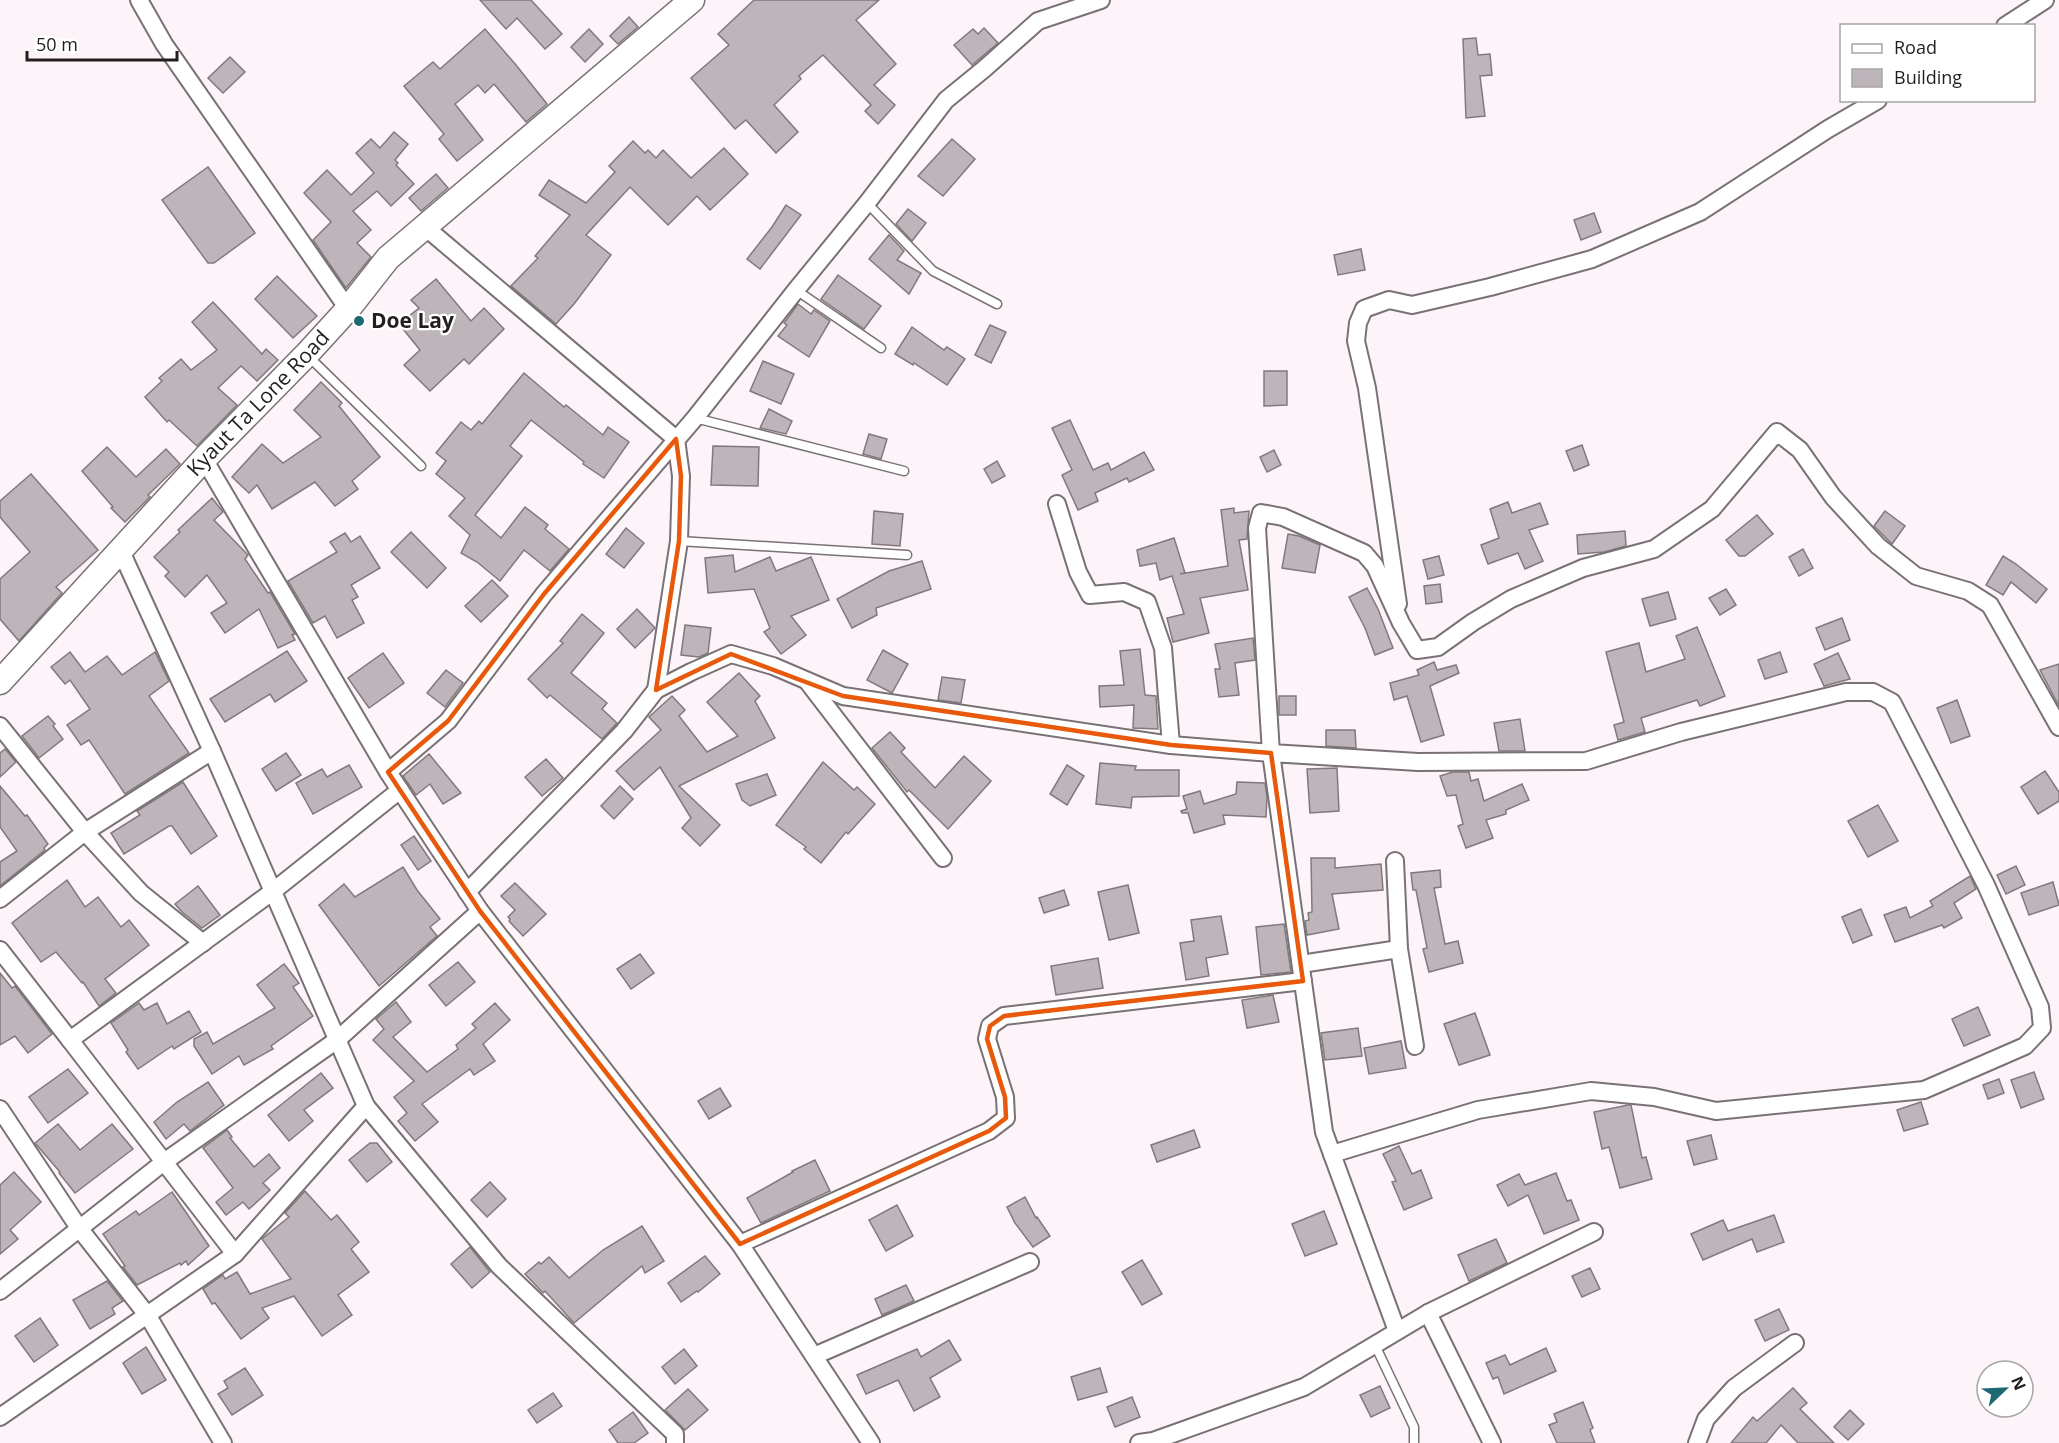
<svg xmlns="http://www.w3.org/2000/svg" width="2059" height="1443" font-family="'Open Sans',sans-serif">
<rect width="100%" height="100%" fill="#fdf4f9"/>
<!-- building -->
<g fill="#bdb5ba" stroke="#81797e" stroke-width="1.5">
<polygon points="480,0 531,0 562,34 545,49 517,18 506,29"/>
<polygon points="754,0 879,0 856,20 896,64 874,85 895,105 878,124 865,111 871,105 823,55 799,76 801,79 774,105 798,132 776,153 746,120 735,129 691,78 729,45 718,34"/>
<polygon points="629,17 638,27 618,44 610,36"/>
<polygon points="984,28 998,43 972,65 954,45 973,29 978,34"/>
<polygon points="485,29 516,65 547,104 526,122 494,84 485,93 478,85 455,104 483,140 457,161 439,139 444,134 404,86 433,62 440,69"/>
<polygon points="589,29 603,44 585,62 571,47"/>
<polygon points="1476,38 1478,55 1490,54 1492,75 1480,76 1485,116 1466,118 1463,39"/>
<polygon points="230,57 245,72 223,93 208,78"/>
<polygon points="394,132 408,144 395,160 398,163 396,165 414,184 391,206 377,191 353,211 371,230 357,243 371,257 346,288 313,240 331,222 304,193 327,170 351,195 374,173 356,153 371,139 380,148"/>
<polygon points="952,139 975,159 943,196 918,176"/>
<polygon points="633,141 645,153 648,150 656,158 663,150 691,178 724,148 748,174 710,210 697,196 668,225 630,187 586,235 611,255 574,304 556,324 511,286 538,258 535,256 570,215 539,195 549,180 586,203 615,172 609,166"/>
<polygon points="208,167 255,233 214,263 208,263 162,200"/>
<polygon points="436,174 448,188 421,211 409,198"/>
<polygon points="786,205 801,215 760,269 747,259 772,227"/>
<polygon points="908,209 926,223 912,241 896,224"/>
<polygon points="1594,213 1601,232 1581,240 1574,220"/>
<polygon points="889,235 904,251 897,260 921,273 909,294 869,259"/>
<polygon points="1361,249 1365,270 1338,275 1334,255"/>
<polygon points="838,275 881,306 864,329 821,299"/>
<polygon points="277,276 317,316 293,338 255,299"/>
<polygon points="436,279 471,321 484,308 504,329 469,364 464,359 430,391 404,365 420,350 399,324 419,308 411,300"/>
<polygon points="213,302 262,354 266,349 278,360 257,381 241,366 218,388 237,405 197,446 169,420 167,422 145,397 162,381 159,378 181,359 191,370 217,350 192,322"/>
<polygon points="798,304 811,314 814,310 830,321 809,357 778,336 787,325 784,323"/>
<polygon points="990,325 1006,332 991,363 975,355"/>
<polygon points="912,327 944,350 947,347 965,359 947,385 914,363 913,365 895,354"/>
<polygon points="763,361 794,374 781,404 750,391"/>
<polygon points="1264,371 1287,371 1287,405 1264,406"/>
<polygon points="524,373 564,407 566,405 603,435 608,427 629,442 604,478 583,464 584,462 531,420 510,446 522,456 475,515 501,538 525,507 548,525 545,529 569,549 550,571 524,550 500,581 477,562 461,553 470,535 449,516 465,498 436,474 446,461 436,453 461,422 471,430 479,421 482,424"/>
<polygon points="321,382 342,403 339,406 380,457 352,481 358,489 335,506 315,482 272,509 257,485 249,493 232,477 262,444 283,463 321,437 294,410"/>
<polygon points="769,409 792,421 786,434 760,428"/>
<polygon points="1070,420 1093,470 1108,463 1111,470 1144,452 1154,470 1129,482 1127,478 1095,493 1098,501 1078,510 1062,475 1072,470 1052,428"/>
<polygon points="869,434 887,439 881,459 863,454"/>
<polygon points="1582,445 1589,465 1574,471 1566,451"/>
<polygon points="713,446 759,447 758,486 711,485"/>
<polygon points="107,447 136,477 166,449 180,464 148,495 150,497 125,522 111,508 113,507 82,471"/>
<polygon points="1274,450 1281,465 1267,472 1260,457"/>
<polygon points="997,461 1005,476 992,483 984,469"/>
<polygon points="31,474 98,550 56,587 62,593 19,641 0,619 0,579 30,552 0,517 0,501"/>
<polygon points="212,498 223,512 214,520 248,555 245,559 268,593 270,592 295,634 292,635 295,640 278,648 259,609 225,633 211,613 227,603 207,575 185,597 165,576 169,572 154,557 180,532 178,530"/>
<polygon points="1508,502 1512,513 1540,503 1548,524 1529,530 1543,561 1525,569 1518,553 1488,564 1481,545 1499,538 1490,509"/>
<polygon points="1234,508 1234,513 1249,511 1247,539 1239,540 1248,590 1200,598 1209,633 1173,642 1167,618 1184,614 1172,576 1160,580 1156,563 1140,566 1137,550 1174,538 1185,573 1180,574 1228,566 1221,510"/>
<polygon points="874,511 903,514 900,546 872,544"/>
<polygon points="1885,511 1905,526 1892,544 1874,526"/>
<polygon points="1757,515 1773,534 1745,556 1739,556 1726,540"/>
<polygon points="626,528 644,543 624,568 606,554"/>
<polygon points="1625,531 1626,546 1604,552 1578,554 1577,535"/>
<polygon points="411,532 446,568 427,588 391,552"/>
<polygon points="345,533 351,542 360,536 380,568 351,585 358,597 352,600 364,623 337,638 325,616 313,623 288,581 337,552 330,542"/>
<polygon points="1288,534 1299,536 1320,545 1315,573 1282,568"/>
<polygon points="1803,549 1813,568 1799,576 1789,557"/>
<polygon points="733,555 735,572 770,557 776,571 811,557 829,600 791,616 806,635 781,654 764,632 770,628 754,589 708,593 705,558"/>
<polygon points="1439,556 1444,575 1428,579 1423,560"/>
<polygon points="2003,556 2016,564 2047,589 2036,603 2011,582 2003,595 1986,585"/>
<polygon points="922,561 931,589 876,608 877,615 852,628 837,599 889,571"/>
<polygon points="492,580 508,596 481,622 465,606"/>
<polygon points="1440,584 1442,602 1426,604 1424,586"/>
<polygon points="1367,588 1378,609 1393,648 1375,655 1365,628 1349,597"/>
<polygon points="1726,589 1736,605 1720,615 1709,598"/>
<polygon points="1668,592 1676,619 1650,626 1642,599"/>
<polygon points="637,609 655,628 635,648 617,629"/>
<polygon points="582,614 604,633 571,673 607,703 602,709 617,723 602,739 550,695 547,698 528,679 563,643 560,641"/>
<polygon points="1842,618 1850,640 1825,650 1816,628"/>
<polygon points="685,625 711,628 708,653 699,657 681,655"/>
<polygon points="1697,627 1725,696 1700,706 1697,700 1641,718 1645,732 1618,740 1614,725 1624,722 1606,652 1639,643 1646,672 1685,659 1676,636"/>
<polygon points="1253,638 1255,660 1235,663 1239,695 1219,697 1215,669 1220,669 1215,644"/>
<polygon points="1140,649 1145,695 1156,696 1158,729 1133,728 1134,705 1100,707 1099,686 1124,685 1120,651"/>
<polygon points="883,650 908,664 892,693 867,680"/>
<polygon points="287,651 307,681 275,702 270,694 225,722 210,699"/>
<polygon points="70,652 85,672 107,656 122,675 155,652 169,681 149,696 189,753 125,794 89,740 81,745 67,725 90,709 70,680 65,684 51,667"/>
<polygon points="1780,652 1787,672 1765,679 1758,660"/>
<polygon points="383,653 404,683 369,708 348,678"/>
<polygon points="1838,653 1850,679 1824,686 1814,664"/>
<polygon points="1434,662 1437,670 1456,665 1459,673 1430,686 1444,735 1421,742 1407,696 1394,700 1390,683 1419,675 1417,670"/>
<polygon points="2059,664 2059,706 2040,670"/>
<polygon points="446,670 463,683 445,707 427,693"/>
<polygon points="739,673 760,696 755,701 775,738 679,786 720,825 700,846 682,828 691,818 660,767 634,790 616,771 661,730 649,717 672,696 685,710 679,716 707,752 738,736 707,702"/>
<polygon points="942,677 965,680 961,703 938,700"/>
<rect x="1279" y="696" width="17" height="19"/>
<polygon points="1957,700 1970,736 1951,743 1937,708"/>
<polygon points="48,716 55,724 53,726 63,739 39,758 22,736"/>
<polygon points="1520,719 1525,751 1499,751 1494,723"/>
<polygon points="1326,730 1355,730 1356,748 1326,746"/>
<polygon points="890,732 905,748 901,752 935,788 964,756 991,781 948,829 909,790 907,792 872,748"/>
<polygon points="5,749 16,762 0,777 0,753"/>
<polygon points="286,753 301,775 276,791 262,769"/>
<polygon points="429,754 461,793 443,804 430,784 416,795 403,776"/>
<polygon points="546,759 563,778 542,796 525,777"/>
<polygon points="823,762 854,790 857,787 875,804 848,834 846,832 821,863 804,849 806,847 776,825"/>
<polygon points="1100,763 1136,766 1135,770 1179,770 1179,796 1132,797 1131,808 1096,804"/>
<polygon points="349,765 362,787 313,814 296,783 322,769 327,777"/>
<polygon points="1067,765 1084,776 1067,805 1050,794"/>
<polygon points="1337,768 1339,811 1310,813 1307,769"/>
<polygon points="2045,771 2059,792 2059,801 2038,814 2021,787"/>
<polygon points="1453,772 1469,772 1471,781 1478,779 1484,801 1522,784 1529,800 1506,810 1506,814 1486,820 1493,838 1466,848 1458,826 1463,824 1456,795 1447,796 1440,776"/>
<polygon points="767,774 776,795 750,806 742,800 736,784"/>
<polygon points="183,782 217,836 191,854 172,826 169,826 124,854 111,833 140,815 137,811"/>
<polygon points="1237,782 1265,783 1267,797 1266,817 1223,815 1225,824 1194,833 1188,813 1182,813 1181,811 1187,809 1183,796 1200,791 1204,804 1236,794"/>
<polygon points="0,786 25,816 27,815 48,844 44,848 45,850 0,886 0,862 17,851 0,827"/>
<polygon points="620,786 633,799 614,819 601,806"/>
<polygon points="1878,805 1898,841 1868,857 1848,821"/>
<polygon points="414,836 431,861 418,870 401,845"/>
<polygon points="1311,858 1335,858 1335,868 1381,864 1383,890 1332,894 1339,929 1307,935 1305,921 1309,920 1308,913 1312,912"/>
<polygon points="2016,866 2025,885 2006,894 1997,875"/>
<polygon points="403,867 417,890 440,919 430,927 437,936 379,986 319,905 344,884 355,897"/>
<polygon points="1440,870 1441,887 1434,888 1445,944 1458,941 1463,963 1429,972 1423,949 1427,948 1416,890 1413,890 1411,873"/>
<polygon points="1970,876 1976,889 1954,903 1962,918 1944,928 1942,925 1895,942 1884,915 1906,907 1910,918 1933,906 1930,901"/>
<polygon points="67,880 85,907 98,897 121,927 129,920 149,945 105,979 116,993 99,1006 83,982 82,983 56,952 41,962 12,923"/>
<polygon points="2053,882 2059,905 2029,915 2021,893"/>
<polygon points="515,883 546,914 523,936 509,921 510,919 508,917 515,910 501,896"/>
<polygon points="1128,885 1139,933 1109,940 1098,892"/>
<polygon points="198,886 220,915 202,928 182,912 175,904"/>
<polygon points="1064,890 1069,905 1044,913 1039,898"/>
<polygon points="1861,909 1872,935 1853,943 1842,917"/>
<polygon points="1221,916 1228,954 1206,958 1209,976 1186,980 1180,943 1194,941 1191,920"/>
<polygon points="1284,924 1291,972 1261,975 1256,927"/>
<polygon points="640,954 654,973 631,989 617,969"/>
<polygon points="1098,958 1103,988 1056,995 1051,966"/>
<polygon points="458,962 475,982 446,1006 429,985"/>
<polygon points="284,964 299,983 293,987 313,1016 271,1046 273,1049 244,1065 239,1056 212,1074 194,1046 194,1039 207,1032 213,1044 275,1008 257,985"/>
<polygon points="0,973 12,988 15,986 52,1034 28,1053 15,1036 0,1045"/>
<polygon points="1273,995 1279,1022 1247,1028 1242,1000"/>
<polygon points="396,1002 411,1022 393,1037 427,1072 458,1049 456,1045 476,1028 472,1024 495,1003 510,1020 483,1044 495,1061 474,1075 470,1069 422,1104 438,1122 415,1141 398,1121 407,1113 394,1097 414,1081 373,1040 384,1029 376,1019"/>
<polygon points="139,1003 144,1010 157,1003 167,1024 189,1011 201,1032 174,1049 172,1046 138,1069 126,1052 128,1050 111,1023"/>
<polygon points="1978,1007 1990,1035 1964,1046 1952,1019"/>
<polygon points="1475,1013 1490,1055 1459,1065 1444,1024"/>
<polygon points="1358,1028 1362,1056 1325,1060 1321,1033"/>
<polygon points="1401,1041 1406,1068 1369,1074 1364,1048"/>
<polygon points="68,1069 88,1093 48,1123 29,1097"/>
<polygon points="2034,1072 2044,1099 2021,1108 2011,1080"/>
<polygon points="321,1073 333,1088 304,1110 313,1121 289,1141 268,1115"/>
<polygon points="1999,1079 2004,1093 1988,1099 1983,1085"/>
<polygon points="208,1082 224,1105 190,1131 184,1124 166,1139 154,1122 177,1102"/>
<polygon points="720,1088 731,1106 709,1119 698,1101"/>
<polygon points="1921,1102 1928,1124 1904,1131 1897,1110"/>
<polygon points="1628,1105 1631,1105 1642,1158 1646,1157 1652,1179 1620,1188 1609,1147 1602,1149 1594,1112"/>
<polygon points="58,1124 80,1150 112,1124 133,1149 75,1193 59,1173 60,1172 35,1143"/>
<polygon points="227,1130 232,1137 230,1138 254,1167 269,1154 280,1168 263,1183 270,1190 249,1209 243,1202 226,1215 216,1202 233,1188 203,1148"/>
<polygon points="1194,1130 1200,1147 1157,1162 1151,1145"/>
<polygon points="1711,1135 1717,1159 1694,1165 1687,1141"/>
<polygon points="370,1143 377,1143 392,1162 367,1182 349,1160"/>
<polygon points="1399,1146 1412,1174 1421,1170 1432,1198 1404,1210 1392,1182 1396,1181 1383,1154"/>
<polygon points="815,1160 830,1191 761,1223 747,1198 793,1172 792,1171"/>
<polygon points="14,1172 41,1202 10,1230 18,1239 0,1254 0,1185"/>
<polygon points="1556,1173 1567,1201 1571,1200 1579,1220 1544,1234 1528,1195 1508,1206 1497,1185 1519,1174 1525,1185"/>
<polygon points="490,1182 506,1199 487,1217 471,1200"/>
<polygon points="305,1191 331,1220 337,1215 359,1242 351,1249 369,1272 338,1295 352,1315 322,1336 294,1296 262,1308 269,1318 241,1339 215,1303 212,1304 203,1289 223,1275 225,1279 237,1272 250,1294 291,1279 262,1239 289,1217 285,1213"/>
<polygon points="172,1192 209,1246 188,1265 186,1261 181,1265 180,1263 137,1285 123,1267 125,1266 103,1234 136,1211 139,1215"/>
<polygon points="1025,1197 1036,1218 1037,1217 1050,1236 1033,1247 1015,1223 1007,1207"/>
<polygon points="897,1205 913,1236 886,1251 869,1220"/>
<polygon points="1324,1211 1337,1244 1305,1256 1292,1224"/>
<polygon points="1774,1215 1784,1242 1757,1252 1752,1239 1703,1260 1691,1234 1723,1220 1728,1231"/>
<polygon points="642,1226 664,1261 645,1273 642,1266 574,1323 545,1291 543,1293 525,1274 539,1262 541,1264 549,1257 569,1278 603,1250"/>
<polygon points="1496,1239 1507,1263 1469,1281 1458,1255"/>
<polygon points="470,1247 490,1272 472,1288 451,1264"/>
<polygon points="705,1256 720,1274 698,1292 697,1291 681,1302 668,1283"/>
<polygon points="1142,1260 1162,1294 1142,1305 1122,1272"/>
<polygon points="1590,1268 1600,1289 1582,1297 1572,1276"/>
<polygon points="107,1281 123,1301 112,1308 115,1314 90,1329 73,1300"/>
<polygon points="906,1285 914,1301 882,1315 875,1299"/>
<polygon points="1779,1309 1789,1330 1765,1341 1755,1320"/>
<polygon points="40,1318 58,1345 34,1362 15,1336"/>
<polygon points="949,1340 961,1360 930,1378 940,1397 914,1411 898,1380 866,1394 857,1375 917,1349 921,1357"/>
<polygon points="146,1347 166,1380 142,1394 123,1363"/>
<polygon points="1546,1348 1556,1371 1504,1394 1498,1377 1493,1379 1486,1363 1505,1355 1510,1365"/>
<polygon points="684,1349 697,1366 675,1384 662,1367"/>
<polygon points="245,1368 263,1395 232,1415 218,1394 228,1388 224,1381"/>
<polygon points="1100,1368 1107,1392 1078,1400 1071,1377"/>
<polygon points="1380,1386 1390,1408 1371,1417 1360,1395"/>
<polygon points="1793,1388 1807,1403 1800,1409 1834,1443 1798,1443 1781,1425 1766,1443 1731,1443 1753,1417 1757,1421"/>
<polygon points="688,1389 708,1410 685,1430 665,1410"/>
<polygon points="553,1393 562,1406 537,1423 528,1410"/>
<polygon points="1132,1397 1140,1417 1115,1427 1107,1407"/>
<polygon points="1583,1402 1593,1428 1590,1430 1595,1443 1557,1443 1549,1425 1557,1422 1554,1414"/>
<polygon points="1850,1410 1864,1424 1848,1440 1834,1427"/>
<polygon points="633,1412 648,1433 634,1443 618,1443 609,1430"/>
</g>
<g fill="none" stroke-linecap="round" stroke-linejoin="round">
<!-- service casing -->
<g stroke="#797176" stroke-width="11">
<g id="service">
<polyline points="867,203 933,271 997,304"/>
<polyline points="796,290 881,348"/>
<polyline points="307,355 421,466"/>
<polyline points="695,418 904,471"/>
<polyline points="679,541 907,555"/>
<polyline points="1375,1345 1414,1427 1414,1443"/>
</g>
</g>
<!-- minor casing -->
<g stroke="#797176" stroke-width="20">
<g id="minor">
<polyline points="139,0 164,44 348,309"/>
<polyline points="2005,26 2045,0"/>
<polyline points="425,227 676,439 681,476 679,541 656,690"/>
<polyline points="204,459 388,772 480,911 740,1244 871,1443"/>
<polyline points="1057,504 1078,572 1090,595 1124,592 1147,602 1163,648 1171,745"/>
<polyline points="1398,604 1367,388 1356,341 1358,323 1364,309 1389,300 1412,305 1490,287 1592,259 1700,212 1828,129 1878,100"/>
<polyline points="807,681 943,858"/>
<polyline points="0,726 85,832 141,893 203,943"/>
<polyline points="388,772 448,721 544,594 695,418 796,290 867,203 946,100 984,69 1038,21 1101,0"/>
<polyline points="1395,861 1399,949"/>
<polyline points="467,892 624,731 656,690 691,672 731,654 773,666 843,696 1171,745 1271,753 1418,762 1586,761 1681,732 1846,692 1873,692 1892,702 1986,885 2040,1007 2042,1028 2025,1046 1924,1090 1716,1111 1654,1097 1591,1091 1478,1110 1332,1154 1324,1132 1271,753 1257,528 1261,513 1283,517 1364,553 1375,566 1401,623 1417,650 1438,647 1473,622 1511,599 1583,568 1654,549 1712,509 1777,432 1800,450 1833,497 1878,546 1916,576 1968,591 1990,605 2059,727"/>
<polyline points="0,899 85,832 212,751"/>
<polyline points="0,950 70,1040"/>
<polyline points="1301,964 1399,949 1415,1046"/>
<polyline points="366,1106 499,1266 675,1434 675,1443"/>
<polyline points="0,1109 79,1228 148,1316 223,1443"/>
<polyline points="1332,1154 1397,1331"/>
<polyline points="740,1244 989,1131 1006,1118 1005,1097 987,1039 990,1026 1004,1016 1303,981"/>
<polyline points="235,1254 70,1040 272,892 400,790"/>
<polyline points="0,1291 164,1162 337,1040 480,911"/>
<polyline points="1428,1313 1492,1443"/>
<polyline points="814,1356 1030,1262"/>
<polyline points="0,1417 235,1254 366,1106 212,751 120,549"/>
<polyline points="1139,1443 1153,1441 1304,1387 1428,1313 1594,1232"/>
<polyline points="1697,1443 1706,1419 1734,1388 1795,1343"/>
</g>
</g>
<!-- secondary casing -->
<g stroke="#797176" stroke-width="27">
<g id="secondary">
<path id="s1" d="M0,682L204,459L306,355L348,309L388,258L692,0"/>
</g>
</g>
<!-- service -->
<use href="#service" stroke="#fff" stroke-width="8"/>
<!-- minor -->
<use href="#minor" stroke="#fff" stroke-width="16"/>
<!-- secondary -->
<use href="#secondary" stroke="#fff" stroke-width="24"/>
</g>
<!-- marked area -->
<path fill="none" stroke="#e8590c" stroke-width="4.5" stroke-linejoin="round" d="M676,439L681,476L679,541L656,690L731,654L843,696L1171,745L1271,753L1303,981L1004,1016L990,1026L987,1039L1005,1097L1006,1118L989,1131L740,1244L480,911L388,772L448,721L544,594Z"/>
<!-- markers -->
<circle fill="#1e6873" stroke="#fff" stroke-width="2" cx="359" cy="321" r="6"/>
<g text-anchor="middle" stroke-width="4.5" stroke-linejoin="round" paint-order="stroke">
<!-- poi labels -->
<g font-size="21" font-weight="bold" fill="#221e20" stroke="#fff" text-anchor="start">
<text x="371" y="328">Doe Lay</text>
</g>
<!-- street labels -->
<g font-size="21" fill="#221e20" stroke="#fff">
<text dy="7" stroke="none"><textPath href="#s1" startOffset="380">Kyaut Ta Lone Road</textPath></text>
</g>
</g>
<!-- legend -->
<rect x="1840" y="24" width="195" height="78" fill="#ffffff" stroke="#a7a5a6" stroke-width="1.5"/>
<rect x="1852" y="44" width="30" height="9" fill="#ffffff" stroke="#a7a5a6" stroke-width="1.5"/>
<text x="1894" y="54" font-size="18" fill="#221e20">Road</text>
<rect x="1852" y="69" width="30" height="18" fill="#bdb5ba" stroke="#a7a5a6" stroke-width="1.5"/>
<text x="1894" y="84" font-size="18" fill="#221e20">Building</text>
<!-- north arrow -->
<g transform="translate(2005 1389) rotate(67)"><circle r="28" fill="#ffffff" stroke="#a7a5a6" stroke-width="1.5"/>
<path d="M0-4.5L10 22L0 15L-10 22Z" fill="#1e6873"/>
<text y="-9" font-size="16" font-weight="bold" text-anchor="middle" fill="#221e20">N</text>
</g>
<!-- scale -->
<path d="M27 51v9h150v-9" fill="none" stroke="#221e20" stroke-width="3"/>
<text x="36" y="51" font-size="18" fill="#221e20" stroke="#ffffff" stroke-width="4.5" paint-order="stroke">50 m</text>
</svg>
